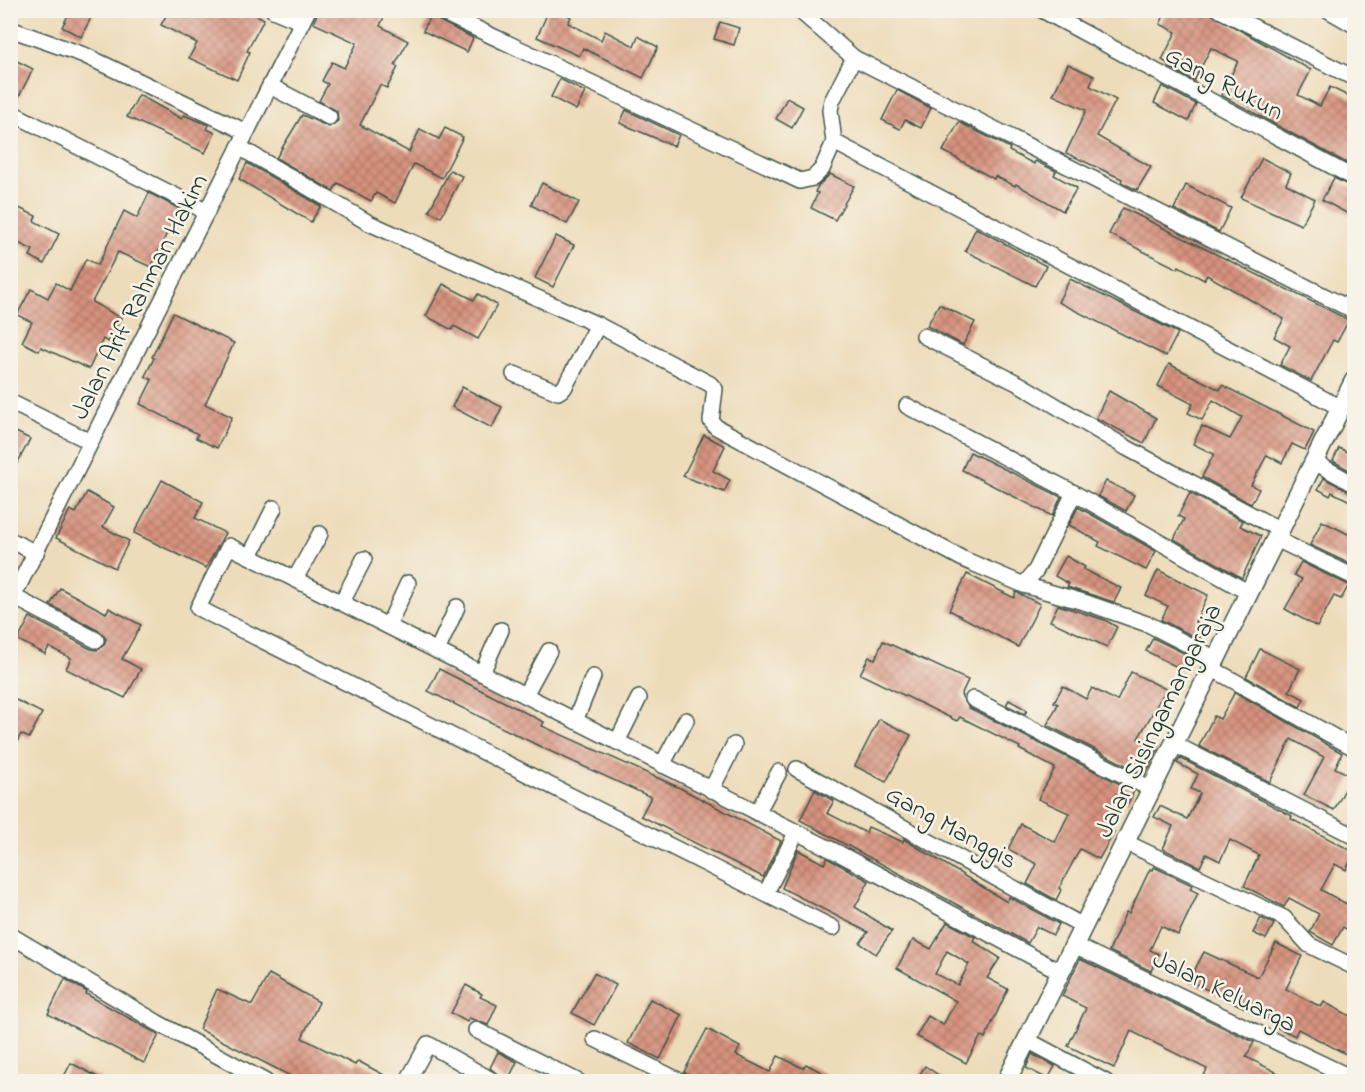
<svg xmlns="http://www.w3.org/2000/svg" width="1365" height="1092" font-family="'Indie Flower',sans-serif">
<defs>
<pattern id="building-cross-hatch" width="8" height="8" patternUnits="userSpaceOnUse" patternTransform="scale(1.5)"><rect width="8" height="8" fill="#d7927e"/><path d="M0 0l8 8M0 8l8-8" fill="none" stroke="#ae7868"/></pattern>
</defs>
<rect width="100%" height="100%" fill="#f7f3e8"/>
<filter id="ink" filterUnits="userSpaceOnUse"><feTurbulence type="fractalNoise" baseFrequency=".0167" numOctaves="2"/><feDisplacementMap in="SourceGraphic" scale="12" xChannelSelector="R" yChannelSelector="G"/><feConvolveMatrix kernelMatrix="1 2 1 2 8 2 1 2 1" color-interpolation-filters="sRGB"/></filter>
<filter id="wash" filterUnits="userSpaceOnUse"><feTurbulence type="fractalNoise" baseFrequency=".008" numOctaves="4" result="noise"/><feDisplacementMap in="SourceGraphic" scale="24" xChannelSelector="R" yChannelSelector="G"/><feGaussianBlur stdDeviation="1.35" result="paint"/><feColorMatrix in="noise" values="0 0 0 0 0 0 0 0 0 0 0 0 0 0 0 0 0 1.4 0 .05"/><feComposite in="paint" operator="in"/></filter>
<g filter="url(#wash)">
<rect width="100%" height="100%" fill="#eddcb9"/>
<g id="blocks">
<!-- building -->
<g fill="url(#building-cross-hatch)" fill-rule="evenodd">
<polygon points="71,10 95,10 81,37 62,27"/>
<polygon points="169,10 248,10 264,19 247,51 250,52 237,80 189,58 197,43 161,25"/>
<polygon points="319,10 387,10 380,26 408,41 395,65 398,67 387,88 380,85 360,125 409,152 420,129 439,139 445,128 463,137 442,178 414,164 395,203 376,193 371,201 338,183 333,191 276,158 302,115 329,127 338,121 337,111 319,101 328,84 322,81 332,62 344,68 357,43 313,23"/>
<polygon points="549,10 557,10 571,17 568,23 601,40 605,31 634,46 638,36 658,47 643,78 583,48 579,56 537,37"/>
<polygon points="1167,10 1204,10 1311,70 1298,95 1320,106 1330,87 1354,99 1354,167 1221,95 1238,61 1211,48 1194,81 1171,68 1172,66 1162,60 1176,32 1160,24"/>
<polygon points="430,16 473,38 467,52 423,31"/>
<polygon points="720,22 739,28 734,45 714,39"/>
<polygon points="17,61 33,69 15,104 10,102 10,65 14,67"/>
<polygon points="1068,64 1094,76 1090,86 1116,100 1097,136 1151,167 1137,190 1121,182 1122,179 1066,153 1086,110 1053,95"/>
<polygon points="560,79 585,92 576,110 551,97"/>
<polygon points="1162,86 1196,104 1188,121 1154,103"/>
<polygon points="897,90 931,108 921,128 905,120 900,129 882,120"/>
<polygon points="139,95 182,119 184,115 209,125 207,129 215,133 205,153 127,117"/>
<polygon points="787,98 803,107 792,128 776,119"/>
<polygon points="626,110 679,135 674,146 620,123"/>
<polygon points="959,122 1010,148 1009,151 1034,164 1035,161 1056,171 1054,175 1077,188 1063,211 1016,184 1015,186 995,176 994,179 943,151"/>
<polygon points="1262,158 1291,173 1286,184 1315,199 1301,225 1241,198"/>
<polygon points="247,163 321,206 311,222 239,179"/>
<polygon points="450,170 462,176 441,217 429,211"/>
<polygon points="830,174 854,186 835,220 811,208 818,193 815,192 818,186"/>
<polygon points="1334,178 1354,188 1354,217 1322,200"/>
<polygon points="542,183 579,202 567,224 531,205"/>
<polygon points="1186,185 1231,208 1219,232 1174,209"/>
<polygon points="149,193 182,210 172,231 169,229 151,267 118,252 92,302 121,318 108,342 103,339 89,369 41,347 39,351 22,342 32,322 17,315 31,289 48,298 56,283 70,291 86,259 98,265 124,211 137,218"/>
<polygon points="15,206 36,216 34,221 59,234 44,264 30,256 33,250 10,239 10,215"/>
<polygon points="1123,208 1349,320 1337,342 1333,340 1311,381 1280,365 1290,346 1274,337 1284,319 1207,275 1204,280 1179,266 1178,269 1109,234"/>
<polygon points="976,228 1046,266 1035,286 965,251"/>
<polygon points="556,236 574,245 553,287 535,278"/>
<polygon points="1070,279 1178,333 1166,356 1058,302"/>
<polygon points="443,284 474,300 478,294 497,305 478,339 454,326 452,330 426,316"/>
<polygon points="939,304 975,322 963,345 927,326"/>
<polygon points="173,313 234,343 205,404 232,417 217,448 196,438 198,434 140,404 152,380 145,376 154,358 152,357"/>
<polygon points="1169,364 1220,390 1222,385 1314,432 1305,450 1292,444 1282,463 1267,455 1251,485 1259,489 1251,504 1202,477 1214,454 1193,444 1202,426 1230,439 1242,417 1213,400 1202,420 1188,413 1193,404 1158,386"/>
<polygon points="462,387 502,407 492,428 452,407"/>
<polygon points="1109,391 1156,418 1144,443 1096,418"/>
<polygon points="10,429 30,439 10,477"/>
<polygon points="704,435 725,446 713,471 730,480 724,492 683,476"/>
<polygon points="1339,448 1354,455 1354,473 1333,461"/>
<polygon points="970,452 1061,497 1052,516 962,470"/>
<polygon points="1324,478 1354,494 1354,503 1332,492 1330,496 1318,489"/>
<polygon points="162,480 203,502 195,518 225,533 206,568 134,533"/>
<polygon points="1106,481 1134,495 1126,511 1098,496"/>
<polygon points="87,492 114,507 103,527 129,541 115,568 56,538 70,510 76,513"/>
<polygon points="1190,493 1243,521 1240,526 1261,536 1242,578 1174,539 1184,519 1178,516"/>
<polygon points="1078,507 1156,551 1146,570 1098,546 1100,542 1069,525"/>
<polygon points="1322,521 1354,537 1354,566 1310,545"/>
<polygon points="1066,556 1085,567 1083,569 1121,588 1114,602 1067,587 1069,584 1055,576"/>
<polygon points="1301,562 1349,585 1341,599 1334,596 1317,627 1285,609 1302,579 1294,575"/>
<polygon points="1158,570 1208,595 1195,622 1205,627 1199,639 1161,620 1168,606 1146,596"/>
<polygon points="967,574 1014,598 1016,592 1040,604 1018,647 949,610"/>
<polygon points="60,588 106,613 109,608 141,625 122,659 141,669 125,698 66,669 71,658 49,647 45,654 18,640 30,617 91,649 97,650 104,645 106,639 101,632 50,605"/>
<polygon points="1058,605 1105,620 1117,627 1107,647 1050,621"/>
<polygon points="1153,638 1190,656 1183,670 1146,651"/>
<polygon points="883,641 968,680 961,695 969,708 1134,791 1128,803 1122,800 1107,829 1114,832 1099,859 1080,849 1059,888 1061,890 1056,900 1027,884 1037,864 1008,849 1021,824 1055,842 1069,813 1038,799 1055,768 1019,749 1020,747 960,717 957,721 860,674 869,657 875,659"/>
<polygon points="1260,649 1300,669 1289,691 1304,699 1300,707 1246,677"/>
<polygon points="439,669 544,722 542,726 680,788 781,841 763,877 641,816 651,797 543,748 428,691"/>
<polygon points="1131,672 1166,689 1138,739 1158,749 1145,775 1047,725 1058,704 1054,702 1063,686 1086,699 1092,688 1117,701"/>
<polygon points="1235,692 1342,753 1335,768 1352,776 1334,810 1304,795 1324,757 1291,739 1270,782 1199,746 1214,716 1220,719"/>
<polygon points="10,697 42,713 29,738 21,734 10,756"/>
<polygon points="1009,700 1027,710 1025,714 1006,705"/>
<polygon points="879,719 911,735 886,782 855,766"/>
<polygon points="1180,758 1292,816 1291,819 1354,852 1346,870 1335,864 1321,890 1354,908 1354,933 1343,927 1333,945 1310,932 1319,914 1289,898 1284,907 1244,886 1259,855 1230,840 1220,861 1206,854 1200,867 1163,849 1173,826 1154,817 1160,806 1187,819 1200,793 1191,789 1198,774 1177,763"/>
<polygon points="815,790 834,801 827,813 866,833 868,827 903,842 904,839 1007,902 1009,897 1059,924 1053,935 1037,927 1028,943 800,820"/>
<polygon points="798,850 824,864 827,858 869,881 855,907 892,931 876,954 860,943 868,932 782,888"/>
<polygon points="1154,867 1192,885 1190,889 1198,893 1178,935 1161,926 1150,950 1159,954 1151,971 1109,951 1126,912 1129,913 1150,869 1153,870"/>
<polygon points="1261,918 1274,924 1266,939 1253,933"/>
<path d="M947,922L975,937L973,941L1000,958L987,978L1008,989L985,1038L981,1036L966,1063L916,1036L928,1016L943,1025L956,1001L897,968L910,944L914,940L931,949ZM947,951L969,964L958,985L935,974Z"/>
<polygon points="1276,943 1302,956 1286,989 1321,1007 1324,1002 1354,1018 1354,1068 1346,1064 1350,1056 1298,1029 1295,1036 1271,1024 1272,1021 1189,981 1204,952 1258,977"/>
<polygon points="1080,959 1254,1042 1246,1057 1296,1082 1201,1082 1207,1069 1131,1031 1114,1068 1068,1046 1086,1008 1062,996"/>
<polygon points="594,973 616,985 594,1025 572,1013"/>
<polygon points="269,974 319,1002 302,1038 355,1065 358,1061 397,1082 302,1082 199,1029 217,989 252,1005"/>
<polygon points="65,979 87,992 86,994 159,1035 144,1063 48,1014"/>
<polygon points="466,985 482,994 480,997 497,1005 488,1025 469,1018 467,1022 451,1013"/>
<polygon points="650,999 682,1015 660,1059 628,1043"/>
<polygon points="707,1029 740,1047 736,1055 770,1072 778,1056 803,1068 806,1064 840,1082 701,1082 684,1072"/>
<polygon points="498,1052 517,1062 507,1082 490,1068"/>
<polygon points="1032,1054 1055,1066 1048,1079 1026,1068"/>
<polygon points="71,1063 107,1082 61,1082"/>
<polygon points="925,1066 949,1082 915,1082"/>
</g>
</g>
</g>
<g filter="url(#ink)">
<use href="#blocks" fill-opacity="0" stroke="#3e5548" stroke-width="1.5"/>
<g fill="none" stroke-linecap="round" stroke-linejoin="round">
<!-- minor casing -->
<g stroke="#3e5548" stroke-width="18">
<g id="minor">
<polyline points="273,10 302,22"/>
<polyline points="437,10 800,181 813,178 822,169 834,142 830,110 832,101 854,58"/>
<polyline points="799,10 854,58 1354,311"/>
<polyline points="1042,10 1354,178"/>
<polyline points="1220,10 1354,78"/>
<polyline points="1328,10 1354,25"/>
<polyline points="10,29 84,55 246,132"/>
<polyline points="270,86 329,117"/>
<polyline points="10,112 207,212"/>
<polyline points="834,142 1341,408"/>
<polyline points="239,147 369,223 598,325 710,384 715,389 711,421 716,427 963,559 1024,585 1036,570 1074,493"/>
<polyline points="924,336 1021,385 1127,448 1280,530"/>
<polyline points="514,374 558,392 564,388 598,325"/>
<polyline points="10,402 91,442"/>
<polyline points="907,406 1074,493 1249,593"/>
<polyline points="1314,462 1354,484"/>
<polyline points="1276,539 1354,577"/>
<polyline points="10,540 36,553"/>
<polyline points="250,556 274,508"/>
<polyline points="295,579 320,534"/>
<polyline points="1024,585 1087,603 1150,625 1216,659"/>
<polyline points="14,597 96,640"/>
<polyline points="342,602 364,559"/>
<polyline points="10,603 308,10"/>
<polyline points="388,626 408,583"/>
<polyline points="437,651 457,607"/>
<polyline points="1211,668 1354,748"/>
<polyline points="482,673 501,630"/>
<polyline points="525,695 549,651"/>
<polyline points="973,699 1151,789"/>
<polyline points="575,721 593,677"/>
<polyline points="617,742 639,698"/>
<polyline points="1174,744 1354,836"/>
<polyline points="662,765 686,720"/>
<polyline points="797,769 1083,926"/>
<polyline points="711,790 734,745"/>
<polyline points="757,813 779,772"/>
<polyline points="1125,842 1284,918 1309,945 1354,967"/>
<polyline points="766,893 796,833"/>
<polyline points="833,928 198,608 229,546 840,854 1061,972"/>
<polyline points="10,935 158,1023 266,1082"/>
<polyline points="1074,945 1354,1079"/>
<polyline points="476,1030 579,1082"/>
<polyline points="595,1039 682,1082"/>
<polyline points="1027,1040 1106,1082"/>
<polyline points="407,1082 428,1044 495,1082"/>
</g>
</g>
<!-- tertiary casing -->
<g stroke="#3e5548" stroke-width="21">
<polyline id="tertiary" points="1006,1082 1354,381"/>
</g>
<!-- minor -->
<use href="#minor" stroke="#fff" stroke-width="15"/>
<!-- tertiary -->
<use href="#tertiary" stroke="#fff" stroke-width="18"/>
</g>
</g>
<g text-anchor="middle" stroke-width="5" stroke-linejoin="round" paint-order="stroke">
<!-- street labels -->
<g font-size="26" fill="#1f3d34" stroke="#f7f3e8">
<text transform="translate(1225 82) rotate(28)" y="9">Gang Rukun</text>
<text transform="translate(138 296) rotate(-63)" y="9">Jalan Arif Rahman Hakim</text>
<text transform="translate(1157 720) rotate(-64)" y="9">Jalan Sisingamangaraja</text>
<text transform="translate(952 826) rotate(29)" y="9">Gang Manggis</text>
<text transform="translate(1225 990) rotate(26)" y="9">Jalan Keluarga</text>
</g>
</g>
<!-- margin -->
<rect width="1365" height="1092" fill="none" stroke="#f7f3e8" stroke-width="36"/>
</svg>
